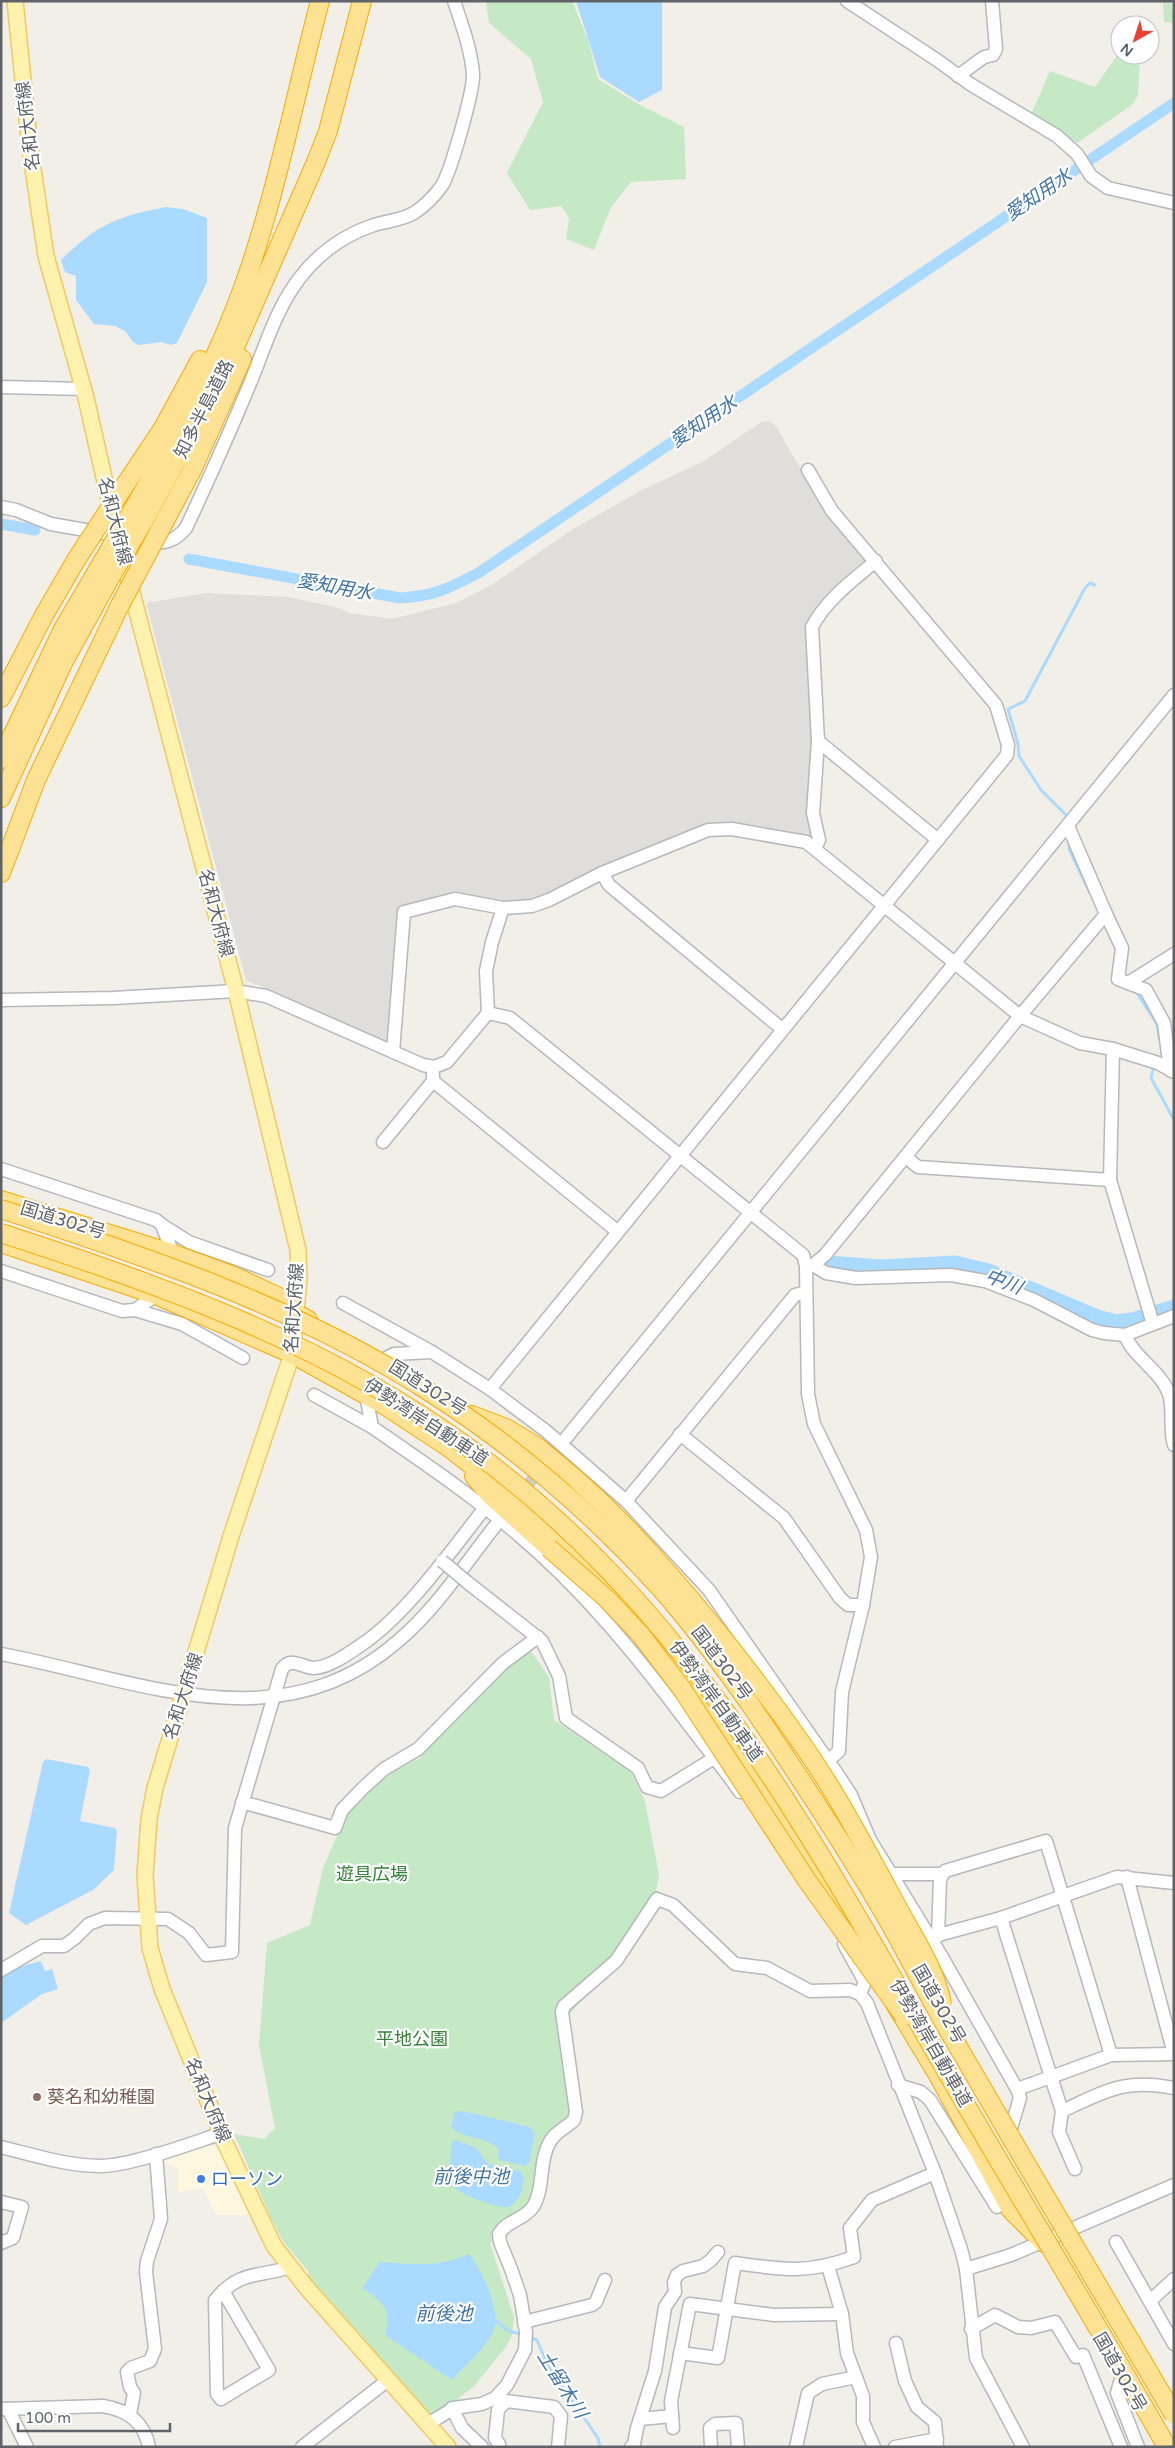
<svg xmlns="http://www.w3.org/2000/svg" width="1175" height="2448" font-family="'Varela Round','Noto Sans JP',sans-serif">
<rect width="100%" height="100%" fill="#f1efe8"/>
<!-- commercial -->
<polygon fill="#fef7e0" points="211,2144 223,2152 250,2211 249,2215 216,2215 203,2188 178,2192 178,2170 164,2161"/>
<!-- industrial -->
<polygon fill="#e0deda" points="768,421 775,425 825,510 866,559 865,565 825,597 817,608 806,630 805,637 813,692 808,813 813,832 809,839 731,823 522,904 440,898 398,909 390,1040 386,1042 246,980 146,603 206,593 288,597 339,608 349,613 392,619 456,603 493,584 573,529 640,491 704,461 761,422"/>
<!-- green -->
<g fill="#c5e8c5">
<polygon points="486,1 572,1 588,40 598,79 640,105 684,127 686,179 631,182 610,209 594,250 566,239 569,218 561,206 530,210 507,173 543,102 531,59 489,23"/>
<polygon points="1163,1 1171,1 1174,23 1164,22"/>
<polygon points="1120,51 1120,55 1137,55 1140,58 1138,95 1133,104 1077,143 1031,115 1050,71 1095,87"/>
<polygon points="529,1648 549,1677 554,1720 631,1772 645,1801 659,1875 654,1902 630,1943 564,2021 573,2097 568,2122 550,2148 535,2200 490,2243 514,2317 512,2335 506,2347 474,2386 430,2421 309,2284 308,2271 283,2241 271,2218 234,2134 264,2139 275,2128 259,2045 267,1943 310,1925 323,1868 347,1813 365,1794 391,1772 420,1758 464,1707"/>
</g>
<!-- water -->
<g fill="#aadaff">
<polygon points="576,1 662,1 662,90 639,102 600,77"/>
<path d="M166,207L183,209L207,218V282L177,343L171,345L161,342L139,345L133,342L125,331L115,326L94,324L76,300V276L65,272L61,260C96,225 118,216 166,207Z"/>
<polygon points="46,1759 88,1767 90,1771 80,1821 115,1828 117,1831 114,1870 93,1890 26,1925 9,1913 43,1762"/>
<polygon points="41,1961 45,1971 52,1969 58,1989 42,1994 1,2023 1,1976 15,1968"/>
<path d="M462,2111L530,2127L535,2133L529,2163L525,2166L500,2160L498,2156L499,2149C485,2136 464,2140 451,2127L455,2112Z"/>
<path d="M455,2140L476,2148L486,2162L495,2167L520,2171L524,2177L520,2196L510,2207C499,2208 490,2204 479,2200C441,2187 450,2178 452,2142Z"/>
<path d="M469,2254C481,2268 501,2311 494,2329C488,2346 465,2366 452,2380L385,2335C393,2308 383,2304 363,2288L379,2262C411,2264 439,2268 469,2254Z"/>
</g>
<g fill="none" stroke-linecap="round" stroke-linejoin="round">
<!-- stream -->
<g stroke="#aadaff" stroke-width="3">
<polyline points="1065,814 1041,790 1019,756 1018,744 1008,709 1025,701 1085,588 1090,583 1095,585"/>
<polyline points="1069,844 1069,849 1090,893"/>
<polyline points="1137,993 1157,1024 1159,1038"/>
<polyline points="1153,1070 1151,1078 1174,1120"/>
<polyline points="491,2317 507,2330 522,2335"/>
<polyline points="528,2337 537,2340 548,2366 598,2438 600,2447"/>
</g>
<!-- canal -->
<g stroke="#aadaff" stroke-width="11">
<polyline points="1,524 35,530"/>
<path d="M189,559L400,598C435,596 450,588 480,572L1174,103"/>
</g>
<!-- river -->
<polyline stroke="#aadaff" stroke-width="19" points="828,1265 881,1269 955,1265 988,1273 1097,1319 1116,1324 1132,1322 1174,1309"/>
<!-- minor-tunnel -->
<polyline stroke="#ccccc8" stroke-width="12" stroke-dasharray="12 6" stroke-linecap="butt" points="517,1498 566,1438"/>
<!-- minor casing -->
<g stroke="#b5b8bc" stroke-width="15">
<g id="minor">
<polyline points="847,1 937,60 970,84 1057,136 1077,154 1091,176 1108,188 1174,203"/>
<polyline points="958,76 984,57 993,55 996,49 992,1"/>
<polyline points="1,387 84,389"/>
<polyline points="1,507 16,510 51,524 125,537"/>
<path d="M147,541C164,545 175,541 186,528C208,481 229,434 249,386C262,355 272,321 290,292C310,260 338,237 374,225C387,221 402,220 414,213C426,205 435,196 443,184C451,169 474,91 473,74C471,49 462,25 454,1"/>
<polyline points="818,741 938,840"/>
<path d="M815,848L819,840L813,813L818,741L812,627C827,599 852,581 876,561"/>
<polyline points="602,873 609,885 782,1029"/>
<polyline points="1106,914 1122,948 1118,979 1128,983"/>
<polyline points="1,1000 113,998 236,991 266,996 423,1065 434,1067 447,1062 488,1013 486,971 492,942 503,908"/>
<polyline points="488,1013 510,1018 803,1255 806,1266 808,1394 814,1424 866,1530 871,1557 863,1605 842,1692 839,1751 829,1760"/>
<polyline points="1113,1049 1110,1180 1153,1324"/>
<polyline points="393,1052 404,912 455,899 503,908 532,906 549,900 602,873 708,830 732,829 806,842 1020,1016 1080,1043 1113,1049 1158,1063 1174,1072"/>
<polyline points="1170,1070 1164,1023 1146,990 1128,983 1174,954"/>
<polyline points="433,1081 617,1231"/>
<polyline points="383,1142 433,1081 433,1074"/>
<polyline points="906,1157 918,1167 1110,1180"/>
<polyline points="1,1169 156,1220 162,1225 173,1254"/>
<polyline points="162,1225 189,1242 268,1270"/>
<polyline points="813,1265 826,1273 856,1278 951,1275 985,1281 1034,1300 1092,1330 1104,1333 1125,1335 1174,1316"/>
<polyline points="806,1266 813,1265 825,1255 1020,1016 1106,914 1068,826"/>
<polyline points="1,1271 122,1311 135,1310 156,1295"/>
<polyline points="343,1303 432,1352"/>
<polyline points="135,1310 182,1324 243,1358"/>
<path d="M1125,1335C1134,1358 1161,1371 1169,1394C1174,1410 1169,1428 1174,1445"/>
<polyline points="382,1360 394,1354 432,1352 490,1389 546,1431 626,1501 709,1590 840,1778 851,1795 870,1840 942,1957 1018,2091 1020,2098 1011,2128"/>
<polyline points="490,1389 1007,755 1008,745 996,705 832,511 808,470"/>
<polyline points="314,1395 372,1427"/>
<path d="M366,1395L372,1427C420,1460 470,1494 515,1532C583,1589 639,1658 692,1729C708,1750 725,1770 740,1792"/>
<polyline points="680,1434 784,1518 840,1598 848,1605 863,1605"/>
<polyline points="566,1438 1174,695"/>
<polyline points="626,1501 795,1295 806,1292"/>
<polyline points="467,1582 542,1641 559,1676 566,1718 638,1768 647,1787 661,1791 714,1758"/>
<path d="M1,1654C136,1679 278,1746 398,1641C436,1609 465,1564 495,1526"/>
<polyline points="242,1802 335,1828 342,1810 363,1788 384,1769 418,1749 503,1663 538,1637"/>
<polyline points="892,1874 942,1874"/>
<polyline points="1127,1877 1174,2054"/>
<polyline points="1174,1883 1117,1877 1001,1918 1051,2077 1111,2055 1174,2054"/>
<polyline points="938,1936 940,1879 945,1871 1046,1841 1111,2055"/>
<polyline points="931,1937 1001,1918"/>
<polyline points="844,1944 865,1982 860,1994 867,2003 935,2173 961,2249 966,2269 976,2358 1023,2447"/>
<path d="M1,1970L42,1946H64L75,1938L89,1924L105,1918L168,1919L189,1933L206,1955L232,1952L235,1828L282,1669C291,1656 301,1667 313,1668C329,1668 349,1653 361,1645C406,1615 450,1552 484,1509"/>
<polyline points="898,2085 921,2092 930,2100 997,2207"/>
<polyline points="1017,2089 1051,2077 1062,2111 1059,2132 1075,2169"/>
<path d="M1062,2111C1106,2091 1125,2078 1174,2088"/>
<path d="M1,2147C34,2155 67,2166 100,2166C131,2166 192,2143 223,2133"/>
<polyline points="1,2202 22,2207 13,2238 1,2243"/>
<polyline points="1116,2242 1174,2344"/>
<polyline points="828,2266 842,2314 847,2353 863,2396 863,2422 874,2447"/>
<polyline points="966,2269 1011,2255 1174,2185"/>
<path d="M223,2291L269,2370L221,2399L217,2394L215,2300C241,2269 258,2278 290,2267"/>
<polyline points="1150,2301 1174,2279"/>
<polyline points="524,2322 592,2305 596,2302 605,2280"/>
<polyline points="971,2329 995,2315 1018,2327 1031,2328 1055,2322 1076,2357 1083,2355 1121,2447"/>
<polyline points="896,2343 905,2381 917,2407 935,2422 937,2447"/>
<path d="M680,2353L718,2358L735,2263C784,2270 807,2274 854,2257L850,2228L872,2200L935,2173"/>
<polyline points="1122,2375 1117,2393 1138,2447"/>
<polyline points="452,2408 462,2428 482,2447"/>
<path d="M1,2409L103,2406C127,2410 144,2421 149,2447"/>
<polyline points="8,2409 27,2447"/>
<polyline points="130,2414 134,2393 130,2387 127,2372 131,2368 150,2361 155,2349 146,2272 147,2261 161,2219 156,2154"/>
<polyline points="640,2419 672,2416"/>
<path d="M428,2424L454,2408L482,2404L495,2398L507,2385L525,2350L526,2332L520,2295L511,2269L500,2242L499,2234C507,2220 524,2220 533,2207C545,2188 538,2160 551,2140C557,2131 567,2127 574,2120L576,2112L562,2012L564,2006L616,1961L657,1899L673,1905L735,1964L767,1968L810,1991L850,1990L860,1994"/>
<polyline points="673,2428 671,2401 690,2304 774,2315 842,2314"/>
<polyline points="302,2447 388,2380"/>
<polyline points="499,2447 499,2444 495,2438 498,2410 506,2401 554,2407 561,2416 558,2447"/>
<polyline points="631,2447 634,2444 637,2428 655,2371 665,2307 675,2292 674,2282 677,2275 683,2271 703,2266 710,2261 718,2252"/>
<polyline points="711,2447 710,2428 715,2424 736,2423 738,2447"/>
<polyline points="796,2447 808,2393 822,2384 856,2377"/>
<polyline points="895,2447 937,2439"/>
</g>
</g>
<!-- major casing -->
<g stroke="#f2c960" stroke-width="18">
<polyline id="major" points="15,1 30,149 46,256 86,398 117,535 236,991 298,1250 299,1280 292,1354 232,1533 155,1788 149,1819 145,1875 150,1948 162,1989 226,2145 274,2246 306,2287 448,2447"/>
</g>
<!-- highway casing -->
<g stroke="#f9ab00" stroke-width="20">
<g id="highway">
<polyline points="123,488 163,428 200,360"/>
<path d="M132,511C171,444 210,375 238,301C274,207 294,99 320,1"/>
<polyline points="145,519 224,372 316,162 328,131 362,1"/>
<polyline points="161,528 192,470 242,359"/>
<polyline points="1,698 43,617 76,560"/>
<polyline points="1,759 63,629 97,571"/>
<polyline points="1,798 63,663 110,578"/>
<polyline points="1,873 36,780 120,605"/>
<polyline points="1,1200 168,1252 234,1276 281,1298 296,1313 308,1320"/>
<polyline points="1,1243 156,1295 292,1354 384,1405 448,1447 483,1474 562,1538 615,1590 666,1652 774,1802 855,1936"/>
<polyline points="472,1415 506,1428 536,1446 579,1482"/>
<polyline points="474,1476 489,1494 549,1548"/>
<polyline points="895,2004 938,2075 1011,2210 1044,2243"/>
</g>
</g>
<!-- minor -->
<use href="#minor" stroke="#fff" stroke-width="12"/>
<!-- major -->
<use href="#major" stroke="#fff2af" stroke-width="15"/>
<!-- highway -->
<use href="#highway" stroke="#fde293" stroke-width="18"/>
<!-- minor-bridge casing -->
<g stroke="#b5b8bc" stroke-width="15" stroke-linecap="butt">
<polyline id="minor-bridge" points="442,1561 467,1582"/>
</g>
<!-- highway-bridge casing -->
<g stroke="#f9ab00" stroke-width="20" stroke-linecap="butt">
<g id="highway-bridge">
<polyline points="76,560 123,488"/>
<polyline points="97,571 132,511"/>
<polyline points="110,578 145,519"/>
<polyline points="120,605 161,528"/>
<path d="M1,1209C148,1257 297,1307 428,1391C513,1445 593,1514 661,1589C694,1626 723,1666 752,1707C801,1779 850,1853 893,1929C910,1960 926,1991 943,2021C1019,2153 1097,2283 1174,2415"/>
<path d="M1,1233C165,1286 329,1345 469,1448C691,1610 811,1836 945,2069C1018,2195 1095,2320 1167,2447"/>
<path d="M579,1482C634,1531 682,1588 729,1646C761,1687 794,1730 822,1774C848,1814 870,1857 893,1899C909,1930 937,1970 942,2005"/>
<polyline points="549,1548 606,1598 641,1635 682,1689 806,1879 904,2016"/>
</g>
</g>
<!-- minor-bridge -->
<use href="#minor-bridge" stroke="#fff" stroke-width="12"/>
<!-- highway-bridge -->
<use href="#highway-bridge" stroke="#fde293" stroke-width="18"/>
</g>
<!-- markers -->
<circle fill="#8d6e63" stroke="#fff" stroke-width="2" cx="37" cy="2097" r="5"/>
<circle fill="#3f7fe0" stroke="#fff" stroke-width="2" cx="201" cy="2179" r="5"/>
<g text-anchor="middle" stroke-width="4.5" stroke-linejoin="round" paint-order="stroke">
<!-- street labels -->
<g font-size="18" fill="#5f6368" stroke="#fff">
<text transform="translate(28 126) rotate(-97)" y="6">名和大府線</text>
<text transform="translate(204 409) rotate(-63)" y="6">知多半島道路</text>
<text transform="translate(115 521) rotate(76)" y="6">名和大府線</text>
<text transform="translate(216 913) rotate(75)" y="6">名和大府線</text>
<text transform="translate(63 1220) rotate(17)" y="6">国道302号</text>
<text transform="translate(294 1308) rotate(-86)" y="6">名和大府線</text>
<text transform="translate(428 1388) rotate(32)" y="6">国道302号</text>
<text transform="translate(426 1422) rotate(33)" y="6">伊勢湾岸自動車道</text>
<text transform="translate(722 1663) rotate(53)" y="6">国道302号</text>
<text transform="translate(183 1696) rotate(-72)" y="6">名和大府線</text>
<text transform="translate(716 1701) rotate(54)" y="6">伊勢湾岸自動車道</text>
<text transform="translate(939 2004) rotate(60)" y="6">国道302号</text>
<text transform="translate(931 2043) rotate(60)" y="6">伊勢湾岸自動車道</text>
<text transform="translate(208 2100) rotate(67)" y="6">名和大府線</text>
<text transform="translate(1120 2372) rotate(60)" y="6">国道302号</text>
</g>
<!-- park labels -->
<g font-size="18" fill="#348238" stroke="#fff">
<text x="372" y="1880">遊具広場</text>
<text x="412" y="2045">平地公園</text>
</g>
<!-- education labels -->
<g font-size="18" fill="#785e54" stroke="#fff" text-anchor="start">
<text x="47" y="2103">葵名和幼稚園</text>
</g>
<!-- shop labels -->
<g font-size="18" fill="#366cbe" stroke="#fff" text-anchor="start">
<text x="211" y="2185">ローソン</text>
</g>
<!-- water labels -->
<g font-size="19" font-style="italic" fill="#4174aa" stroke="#fff">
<text transform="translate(1038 194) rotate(-34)" y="7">愛知用水</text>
<text transform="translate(703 421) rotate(-34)" y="7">愛知用水</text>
<text transform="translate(335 586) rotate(10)" y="7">愛知用水</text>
<text transform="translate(1004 1281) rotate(21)" y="7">中川</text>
<text x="471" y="2183">前後中池</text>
<text x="444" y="2320">前後池</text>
<text transform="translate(563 2384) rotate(58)" y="7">土留木川</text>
</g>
</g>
<!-- border -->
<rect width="1175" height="2448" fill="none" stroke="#5f6368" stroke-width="5"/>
<!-- north arrow -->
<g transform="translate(1135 40) rotate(219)"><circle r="24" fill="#ffffff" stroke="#bfc1c3"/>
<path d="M0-4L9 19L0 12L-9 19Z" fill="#ea4335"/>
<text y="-8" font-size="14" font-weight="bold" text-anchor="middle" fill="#5f6368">N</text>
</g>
<!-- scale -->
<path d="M18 2423v8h152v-8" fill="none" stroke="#5f6368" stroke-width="2.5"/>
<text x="25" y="2423" font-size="15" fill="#5f6368" stroke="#ffffff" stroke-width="4" paint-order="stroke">100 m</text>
</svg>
